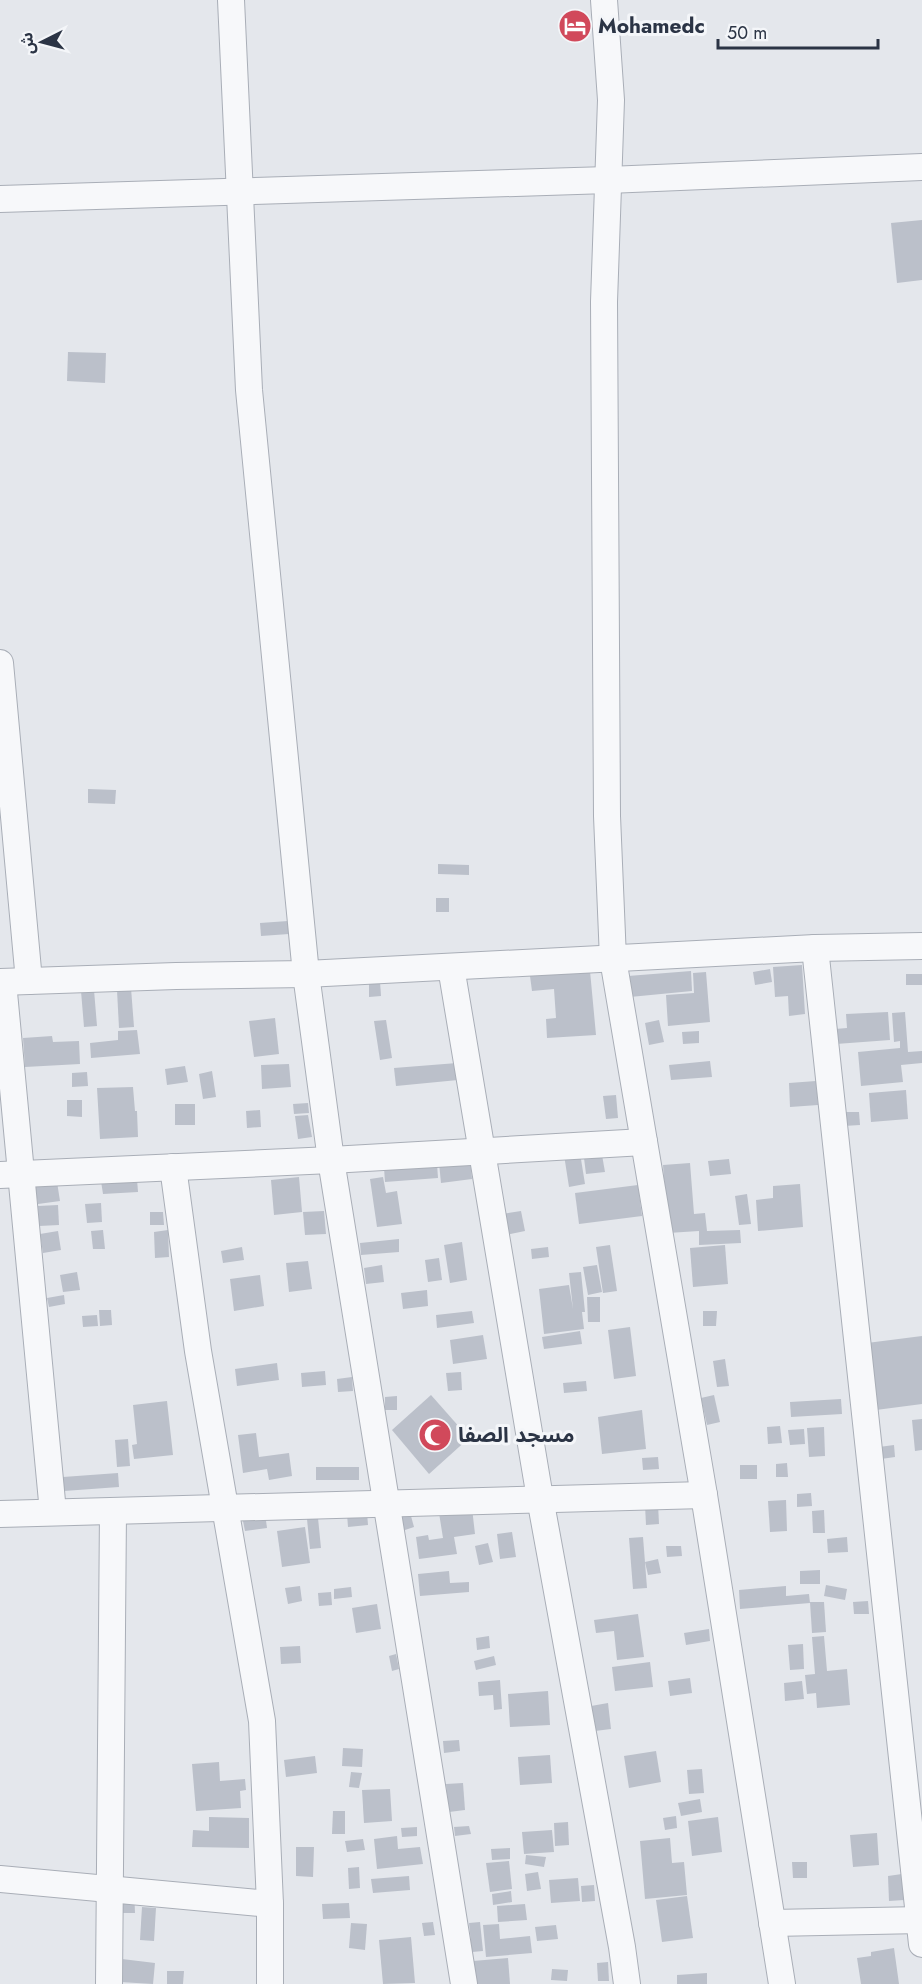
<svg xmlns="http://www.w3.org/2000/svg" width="922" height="1984" font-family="Jost,'Noto Sans Arabic',sans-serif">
<rect width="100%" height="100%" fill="#e4e7ec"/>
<!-- building -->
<g fill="#bbc0ca">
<polygon points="922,220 922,280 897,283 891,223"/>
<polygon points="68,352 106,353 105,383 67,381"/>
<polygon points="88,789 116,790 115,804 88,803"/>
<polygon points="438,864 469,865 469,875 438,874"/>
<rect x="436" y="898" width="13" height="14"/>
<polygon points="288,921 289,934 261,936 260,923"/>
<polygon points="802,965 805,1014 789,1016 788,996 775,997 773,967"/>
<polygon points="770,969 772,982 755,985 753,972"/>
<polygon points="590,971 596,1035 547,1038 546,1019 556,1018 554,989 532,991 530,976"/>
<polygon points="691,971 692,991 630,997 628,976"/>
<polygon points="706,972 710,1022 668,1026 666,995 694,993 693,973"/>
<rect x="906" y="974" width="16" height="11"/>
<polygon points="380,981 381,996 369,997 369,982"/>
<polygon points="131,988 134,1027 119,1028 117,990"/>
<polygon points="94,990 97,1026 84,1027 81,991"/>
<polygon points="888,1012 890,1040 836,1044 835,1029 847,1028 846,1014"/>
<polygon points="905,1012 908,1052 922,1051 922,1063 901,1065 903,1082 861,1086 858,1052 900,1048 900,1041 894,1042 892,1013"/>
<polygon points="275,1018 279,1054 254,1057 249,1021"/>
<polygon points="386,1020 392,1058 380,1060 374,1021"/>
<polygon points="659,1020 664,1042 649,1045 645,1023"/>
<polygon points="137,1030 140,1054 91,1058 90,1043 118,1040 118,1031"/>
<polygon points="699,1031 699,1043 683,1044 682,1032"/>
<polygon points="52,1036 53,1042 79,1041 80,1064 25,1067 23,1038"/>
<polygon points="710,1061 712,1077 671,1080 669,1065"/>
<polygon points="457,1063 458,1080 396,1086 394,1068"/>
<polygon points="289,1064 291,1087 262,1089 261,1065"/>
<polygon points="185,1066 188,1082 167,1085 165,1069"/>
<polygon points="212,1071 216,1097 203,1099 199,1074"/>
<polygon points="87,1072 88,1086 72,1087 72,1073"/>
<polygon points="816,1081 818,1105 790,1107 789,1083"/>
<polygon points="133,1087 135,1111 137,1111 138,1137 100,1139 97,1088"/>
<polygon points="906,1090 908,1119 871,1122 869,1093"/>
<polygon points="616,1095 618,1118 606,1119 603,1096"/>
<polygon points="67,1100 82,1100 82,1117 67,1116"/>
<polygon points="308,1103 309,1113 294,1114 293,1104"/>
<rect x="175" y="1104" width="20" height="21"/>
<polygon points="260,1110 261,1127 247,1128 246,1111"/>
<polygon points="844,1112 859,1112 860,1125 844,1126"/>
<polygon points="308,1115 312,1137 298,1139 295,1116"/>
<polygon points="580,1153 585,1184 569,1187 564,1155"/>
<polygon points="602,1155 605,1172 586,1174 584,1158"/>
<polygon points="470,1159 472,1179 441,1183 439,1163"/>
<polygon points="729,1159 731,1174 710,1176 708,1161"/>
<polygon points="690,1163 694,1214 705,1213 707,1231 740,1230 741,1243 699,1245 699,1231 668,1233 663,1165"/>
<polygon points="437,1164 438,1178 385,1182 384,1168"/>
<polygon points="299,1177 302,1212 274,1215 271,1180"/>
<polygon points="383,1177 386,1193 397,1191 402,1224 377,1227 370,1179"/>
<polygon points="137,1179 138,1192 103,1194 101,1181"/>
<polygon points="57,1182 60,1201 38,1204 35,1185"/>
<polygon points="800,1184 803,1227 758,1231 756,1200 773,1198 773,1186"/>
<polygon points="638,1185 642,1216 579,1224 575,1193"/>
<polygon points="747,1194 751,1224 739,1225 735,1196"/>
<polygon points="101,1203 102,1222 87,1223 85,1204"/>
<polygon points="58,1205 59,1225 39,1226 38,1206"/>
<polygon points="324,1211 326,1234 305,1235 303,1212"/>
<polygon points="521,1211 525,1231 505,1235 502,1214"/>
<polygon points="150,1212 163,1212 164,1225 150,1225"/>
<polygon points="103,1230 105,1249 93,1249 91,1231"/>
<polygon points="168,1230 169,1257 155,1258 154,1232"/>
<polygon points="58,1231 61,1250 43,1253 40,1234"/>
<polygon points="399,1239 399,1252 361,1255 360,1243"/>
<polygon points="462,1242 467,1280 450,1283 444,1245"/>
<polygon points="610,1245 617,1291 603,1293 596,1247"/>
<polygon points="725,1245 728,1284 693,1287 690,1248"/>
<polygon points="242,1247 244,1260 223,1263 221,1251"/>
<polygon points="548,1247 549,1257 532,1259 531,1249"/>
<polygon points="439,1258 442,1280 428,1282 425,1260"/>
<polygon points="308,1261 312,1289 289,1292 286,1263"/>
<polygon points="382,1265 384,1282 366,1284 364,1268"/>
<polygon points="597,1265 602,1292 588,1295 583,1267"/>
<polygon points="77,1272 80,1290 63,1292 60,1275"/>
<polygon points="581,1272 585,1312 582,1312 584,1329 544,1334 539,1289 569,1285 573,1309 569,1273"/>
<polygon points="260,1275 264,1306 234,1311 230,1279"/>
<polygon points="427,1290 428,1306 403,1309 401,1293"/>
<polygon points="64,1295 65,1304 49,1307 47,1298"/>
<polygon points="587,1297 600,1297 600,1322 588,1322"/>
<polygon points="99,1310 111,1310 112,1325 100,1326"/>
<polygon points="472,1311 474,1323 437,1328 436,1315"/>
<polygon points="703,1311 717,1311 716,1326 703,1326"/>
<polygon points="97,1315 98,1326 83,1327 82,1316"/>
<polygon points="630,1327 636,1376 614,1379 608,1330"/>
<polygon points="580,1331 582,1344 544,1349 542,1337"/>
<polygon points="483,1335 487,1359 453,1364 450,1340"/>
<polygon points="922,1336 922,1404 876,1410 867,1343"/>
<polygon points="725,1359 729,1386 717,1387 713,1361"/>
<polygon points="277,1363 279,1380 237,1386 235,1369"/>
<polygon points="325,1371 326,1385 302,1387 301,1373"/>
<polygon points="461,1372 462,1390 448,1391 446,1373"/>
<polygon points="352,1377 353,1391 338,1392 337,1379"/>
<polygon points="586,1381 587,1391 564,1393 563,1383"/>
<polygon points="431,1395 469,1438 429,1474 392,1430"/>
<polygon points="714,1395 720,1422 707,1425 701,1398"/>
<polygon points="397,1396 397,1410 385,1410 385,1397"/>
<polygon points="841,1399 842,1414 791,1417 790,1402"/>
<polygon points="167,1401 173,1455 134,1459 132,1445 137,1444 133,1405"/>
<polygon points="642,1410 646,1449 602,1454 598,1417"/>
<polygon points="922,1419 922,1450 915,1451 912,1420"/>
<polygon points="780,1426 782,1443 768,1444 767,1427"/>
<polygon points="824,1427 825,1456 809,1457 807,1428"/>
<polygon points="804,1429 805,1444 790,1445 788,1430"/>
<polygon points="256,1433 259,1457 289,1453 292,1476 269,1480 267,1469 243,1473 238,1435"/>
<polygon points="128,1439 130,1466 117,1467 115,1440"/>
<polygon points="894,1445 895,1457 881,1459 879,1447"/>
<polygon points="658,1457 659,1469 643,1470 642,1458"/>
<polygon points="787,1463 788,1477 776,1477 776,1464"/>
<rect x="740" y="1465" width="17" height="14"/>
<rect x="316" y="1467" width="43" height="13"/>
<polygon points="118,1473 119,1487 64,1491 63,1477"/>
<polygon points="811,1493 812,1506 797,1507 797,1494"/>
<polygon points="786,1500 787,1531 770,1532 768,1501"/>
<polygon points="658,1504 659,1524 646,1525 645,1505"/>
<polygon points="408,1505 414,1527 402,1531 396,1509"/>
<polygon points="472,1508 475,1534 454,1537 457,1554 419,1559 416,1537 428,1535 429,1540 443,1538 439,1513"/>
<polygon points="824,1510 825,1533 813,1533 812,1511"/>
<polygon points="265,1513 267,1528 245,1531 242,1516"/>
<polygon points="367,1513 368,1525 348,1527 347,1514"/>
<polygon points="318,1518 321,1548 310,1549 307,1519"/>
<polygon points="305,1527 310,1563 282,1567 277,1531"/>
<polygon points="512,1532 516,1557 500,1559 497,1534"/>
<polygon points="643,1537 647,1588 633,1589 629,1538"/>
<polygon points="847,1537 848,1552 828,1553 827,1539"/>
<polygon points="488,1543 493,1562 479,1565 475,1546"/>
<polygon points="666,1546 681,1546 682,1556 667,1557"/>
<polygon points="658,1559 661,1573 648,1575 645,1562"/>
<polygon points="820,1570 820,1584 800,1584 800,1571"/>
<polygon points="449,1571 450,1583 469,1582 469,1592 420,1596 418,1574"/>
<polygon points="826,1585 847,1589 845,1600 824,1596"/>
<polygon points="300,1586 302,1601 288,1604 285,1588"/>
<polygon points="786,1586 786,1596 809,1594 810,1603 740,1609 739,1590"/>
<polygon points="351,1587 352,1597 334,1599 334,1589"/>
<polygon points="331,1592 332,1605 319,1606 318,1593"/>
<polygon points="868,1601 869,1614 854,1614 853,1602"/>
<polygon points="810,1602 824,1602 826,1632 812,1633"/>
<polygon points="377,1604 381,1629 356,1633 352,1608"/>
<polygon points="638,1614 644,1657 617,1660 614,1631 596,1633 594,1620"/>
<polygon points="709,1629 710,1641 686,1645 684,1633"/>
<polygon points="489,1636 490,1648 477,1650 476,1638"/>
<polygon points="824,1636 827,1671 847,1669 850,1705 817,1708 816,1693 807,1694 805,1675 815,1674 812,1637"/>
<polygon points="803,1644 804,1669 790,1670 788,1645"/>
<polygon points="300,1646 301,1663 281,1664 280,1647"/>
<polygon points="396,1654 399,1669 392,1671 389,1656"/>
<polygon points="494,1656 496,1665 476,1670 474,1661"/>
<polygon points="650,1662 653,1687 615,1691 612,1667"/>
<polygon points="690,1678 692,1693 670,1696 668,1681"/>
<polygon points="500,1680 502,1709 494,1710 493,1695 479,1696 478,1682"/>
<polygon points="802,1681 804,1699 785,1701 784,1683"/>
<polygon points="548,1691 550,1725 510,1727 508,1694"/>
<polygon points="608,1703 611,1729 595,1731 591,1706"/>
<polygon points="459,1740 460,1751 444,1753 443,1741"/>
<polygon points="343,1748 363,1749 362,1767 342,1766"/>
<polygon points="656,1751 661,1782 629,1788 624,1756"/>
<polygon points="550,1755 552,1783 520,1785 518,1757"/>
<polygon points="315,1756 317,1773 286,1777 284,1760"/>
<polygon points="219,1762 220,1781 245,1779 246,1790 240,1791 241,1808 196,1811 192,1764"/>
<polygon points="702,1769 704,1793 689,1794 687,1770"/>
<polygon points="351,1772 362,1773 359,1788 349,1787"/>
<polygon points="463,1783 465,1810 449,1812 446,1784"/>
<polygon points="390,1789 392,1821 364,1823 362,1790"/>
<polygon points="700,1799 702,1812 681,1816 678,1803"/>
<polygon points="333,1811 345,1811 345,1834 332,1834"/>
<polygon points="676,1816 677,1828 665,1830 663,1818"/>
<polygon points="209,1817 249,1818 249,1848 192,1847 193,1830 209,1831"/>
<polygon points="718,1817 722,1852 692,1856 688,1821"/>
<polygon points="568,1822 569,1845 555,1846 554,1823"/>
<polygon points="469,1826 471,1834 455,1836 454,1827"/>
<polygon points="417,1827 417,1836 402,1837 401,1828"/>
<polygon points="552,1830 554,1852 524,1854 522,1832"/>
<polygon points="877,1833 879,1865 853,1867 850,1835"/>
<polygon points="397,1836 398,1849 420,1847 423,1864 377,1869 374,1839"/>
<polygon points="670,1838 672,1863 684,1862 687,1895 645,1899 640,1841"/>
<polygon points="363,1839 365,1850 347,1852 345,1841"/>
<polygon points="296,1847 314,1847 313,1877 296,1876"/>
<polygon points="510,1848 510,1859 492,1860 491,1849"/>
<polygon points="526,1855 546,1857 544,1867 525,1864"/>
<polygon points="509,1861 512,1889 490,1892 486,1863"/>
<polygon points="792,1862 807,1862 807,1878 793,1878"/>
<polygon points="359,1867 360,1888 349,1889 348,1868"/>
<polygon points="538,1872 541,1889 527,1891 525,1874"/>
<polygon points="902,1874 904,1900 889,1901 888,1876"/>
<polygon points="409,1876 410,1890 373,1893 371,1879"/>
<polygon points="578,1878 580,1901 551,1903 549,1880"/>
<polygon points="594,1885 595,1901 582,1902 581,1886"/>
<polygon points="134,1889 135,1913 121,1913 120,1890"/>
<polygon points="511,1891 512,1902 493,1905 492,1894"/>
<polygon points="687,1896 693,1938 662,1942 656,1900"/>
<polygon points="349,1903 350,1918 323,1919 322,1904"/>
<polygon points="525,1904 527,1920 498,1922 497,1906"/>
<polygon points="142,1907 156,1908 154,1941 140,1940"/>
<polygon points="433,1922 435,1935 424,1936 422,1923"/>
<polygon points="480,1922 483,1951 472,1952 469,1923"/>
<polygon points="351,1923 367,1924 365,1950 349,1948"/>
<polygon points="499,1924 500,1939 530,1936 532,1953 486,1957 483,1925"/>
<polygon points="556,1925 558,1939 537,1941 535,1927"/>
<polygon points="411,1937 415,1983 383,1984 379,1940"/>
<polygon points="894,1948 899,1984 861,1984 857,1958 871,1956 871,1952"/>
<polygon points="508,1958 510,1984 474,1984 473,1961"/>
<polygon points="122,1959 155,1963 153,1984 120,1982"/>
<polygon points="608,1962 609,1981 598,1981 597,1963"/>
<polygon points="552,1969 568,1970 567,1981 551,1980"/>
<polygon points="167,1971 184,1971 183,1984 167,1984"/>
<polygon points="707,1973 707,1984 677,1984 677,1975"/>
</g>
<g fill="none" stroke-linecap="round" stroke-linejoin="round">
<!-- minor casing -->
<g stroke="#a9aeb7" stroke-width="28">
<g id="minor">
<polyline points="231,0 249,390 306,974 331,1160 464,1984"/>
<polyline points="604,0 611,100 604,302 607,816 613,959 704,1495 782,1984"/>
<polyline points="0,199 608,180 922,167"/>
<polyline points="0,663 29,981"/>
<polyline points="815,948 922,1944"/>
<polyline points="451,967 540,1498 622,1947 627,1984"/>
<polyline points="0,982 176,976 306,974 815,948 922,946"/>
<polyline points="3,982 53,1512"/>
<polyline points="173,1167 198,1351 262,1721 270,1904 270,1984"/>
<polyline points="0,1175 331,1160 644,1142"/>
<polyline points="0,1514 704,1495"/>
<polyline points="0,1879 270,1904"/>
<polyline points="772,1923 922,1920"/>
<polyline points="109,1984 113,1511"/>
</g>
</g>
<!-- minor -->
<use href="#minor" stroke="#f7f8fa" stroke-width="26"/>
</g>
<!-- icons -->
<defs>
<g id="hotel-disc" transform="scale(1.725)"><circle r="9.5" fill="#d1495b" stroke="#f4f6f9"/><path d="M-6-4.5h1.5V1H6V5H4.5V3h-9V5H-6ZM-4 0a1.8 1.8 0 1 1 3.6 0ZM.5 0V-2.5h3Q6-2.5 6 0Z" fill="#fff"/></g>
<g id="mosque-disc" transform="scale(1.725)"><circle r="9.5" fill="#d1495b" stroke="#f4f6f9"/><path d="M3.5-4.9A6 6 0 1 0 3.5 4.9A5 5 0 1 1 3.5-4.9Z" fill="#fff"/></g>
</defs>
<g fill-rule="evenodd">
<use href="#hotel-disc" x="575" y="26"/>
<use href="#mosque-disc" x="435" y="1435"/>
</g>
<g text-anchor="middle" stroke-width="6" stroke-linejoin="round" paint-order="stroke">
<!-- poi labels -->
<g font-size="21" font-weight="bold" fill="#2b3445" stroke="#f4f6f9" text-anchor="start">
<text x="598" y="33">Mohamedc</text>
<text x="458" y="1442">مسجد الصفا</text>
</g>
</g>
<!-- north arrow -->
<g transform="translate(42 42) rotate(264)" stroke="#f4f6f9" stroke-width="4.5" paint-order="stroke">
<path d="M0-4.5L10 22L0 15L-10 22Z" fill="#2b3445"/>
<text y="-9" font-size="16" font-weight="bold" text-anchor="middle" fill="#2b3445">ش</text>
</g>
<!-- scale -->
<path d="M718 39v9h160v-9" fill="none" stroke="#2b3445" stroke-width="3"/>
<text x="727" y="39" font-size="18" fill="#2b3445" stroke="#f4f6f9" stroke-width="4.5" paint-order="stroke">50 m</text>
</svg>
